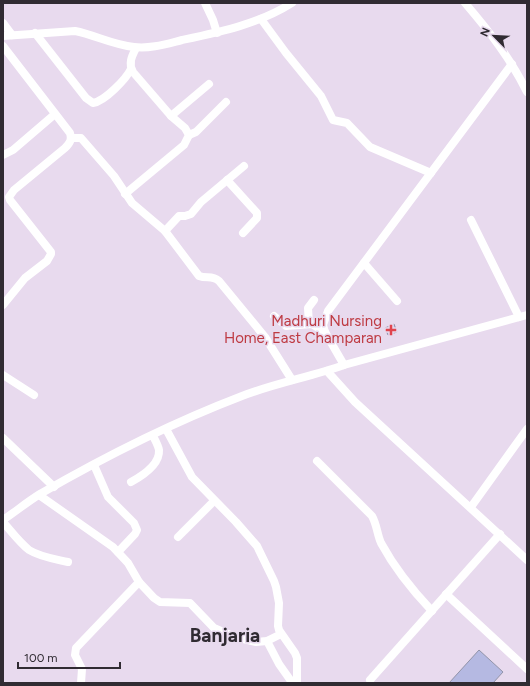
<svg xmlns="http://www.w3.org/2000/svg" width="530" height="686" font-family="Figtree,sans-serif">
<rect width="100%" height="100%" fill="#e8daee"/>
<!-- building -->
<g fill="#b5b9e2" stroke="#9294a9">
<polygon points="394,324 397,332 388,335 385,328"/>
<polygon points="479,650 503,672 493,683 449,683"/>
</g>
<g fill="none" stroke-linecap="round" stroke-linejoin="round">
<!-- minor -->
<g stroke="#fff" stroke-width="8">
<polyline points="205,3 213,20 217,33"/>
<path d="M465,3C489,31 511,59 527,92"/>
<polyline points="261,19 286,53 321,96 333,120 347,123 370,147 431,173"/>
<polyline points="3,23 12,35"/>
<path d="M35,33L86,98L93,103C105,101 126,79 131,69"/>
<path d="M3,36L75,31C95,35 113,45 134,47C150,49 166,44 182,40C220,32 259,24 292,3"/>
<path d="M3,46L70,133C72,140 70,143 65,148L14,190L9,197L10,200L51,252V254L47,261L25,278L3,305"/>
<polyline points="171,116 209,84"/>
<polyline points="189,135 196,132 226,102"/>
<path d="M71,138H81L114,176L132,203L165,231L199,276C207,279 212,275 219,281L265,337L292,380"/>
<polyline points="3,155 13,150 55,114"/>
<polyline points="227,180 257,213 257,218 243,233"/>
<path d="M125,194L184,145L189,135L185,128L171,116L133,72C128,63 132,56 136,48"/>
<polyline points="471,220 519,317"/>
<polyline points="165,231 179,216 185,216 191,214 201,202 244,166"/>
<polyline points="364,263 397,301"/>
<polyline points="274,316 286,326 312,324 325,332"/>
<polyline points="309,324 308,308 314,300"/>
<polyline points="344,365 325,332 323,325 328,311 512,64"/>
<polyline points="327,371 355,402 527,560"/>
<polyline points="3,375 34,395"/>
<polyline points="166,429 192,477 236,522 257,546 274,581 276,587 279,603 278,626 279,630 295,653 297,658 297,683"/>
<polyline points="3,438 54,487"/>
<path d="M317,461L372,516C377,525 377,534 381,543C394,567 413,591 432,611"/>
<polyline points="94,465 108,497 134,523 137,530 135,534 118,552"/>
<path d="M131,482C142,476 160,465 159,450C158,445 155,440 153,436"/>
<polyline points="39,495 113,547 128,563 139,582 154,598 160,602 190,603 214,628 235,637 256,642 267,641 281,634"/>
<polyline points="471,507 527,429"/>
<path d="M3,520C15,512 27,502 40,494C104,457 174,422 242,396C275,383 310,377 344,365L527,315"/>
<path d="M3,522C11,531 19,542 29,550C40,557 55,559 68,562"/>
<polyline points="178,537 214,501"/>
<polyline points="446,594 527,669"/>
<polyline points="267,641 279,664 291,681 296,681"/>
<polyline points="370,680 500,534"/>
<polyline points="81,683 82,669 75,655 76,648 139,582"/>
</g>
</g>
<!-- markers -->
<path fill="#e0444e" stroke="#e8daee" stroke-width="1.5" d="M389 324h4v4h4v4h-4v4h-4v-4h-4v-4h4z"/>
<g text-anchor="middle" stroke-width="3" stroke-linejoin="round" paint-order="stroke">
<!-- health labels -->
<g font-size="15" fill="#be3a42" stroke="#e8daee" text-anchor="end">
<text x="382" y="326">Madhuri Nursing<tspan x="382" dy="17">Home, East Champaran</tspan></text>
</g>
<!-- district labels -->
<g font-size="19" font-weight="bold" fill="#302b32" stroke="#e8daee">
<text x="225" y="642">Banjaria</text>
</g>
</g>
<!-- border -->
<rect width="530" height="686" fill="none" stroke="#302b32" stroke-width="8"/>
<!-- north arrow -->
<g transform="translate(494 36) rotate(294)" stroke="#e8daee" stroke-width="3" paint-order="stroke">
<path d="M0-3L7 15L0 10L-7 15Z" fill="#302b32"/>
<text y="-6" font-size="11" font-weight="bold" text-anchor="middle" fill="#302b32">N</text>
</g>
<!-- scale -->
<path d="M18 662v6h102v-6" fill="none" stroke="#302b32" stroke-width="2"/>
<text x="24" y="662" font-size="12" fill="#302b32" stroke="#e8daee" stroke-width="3" paint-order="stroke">100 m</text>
</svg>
